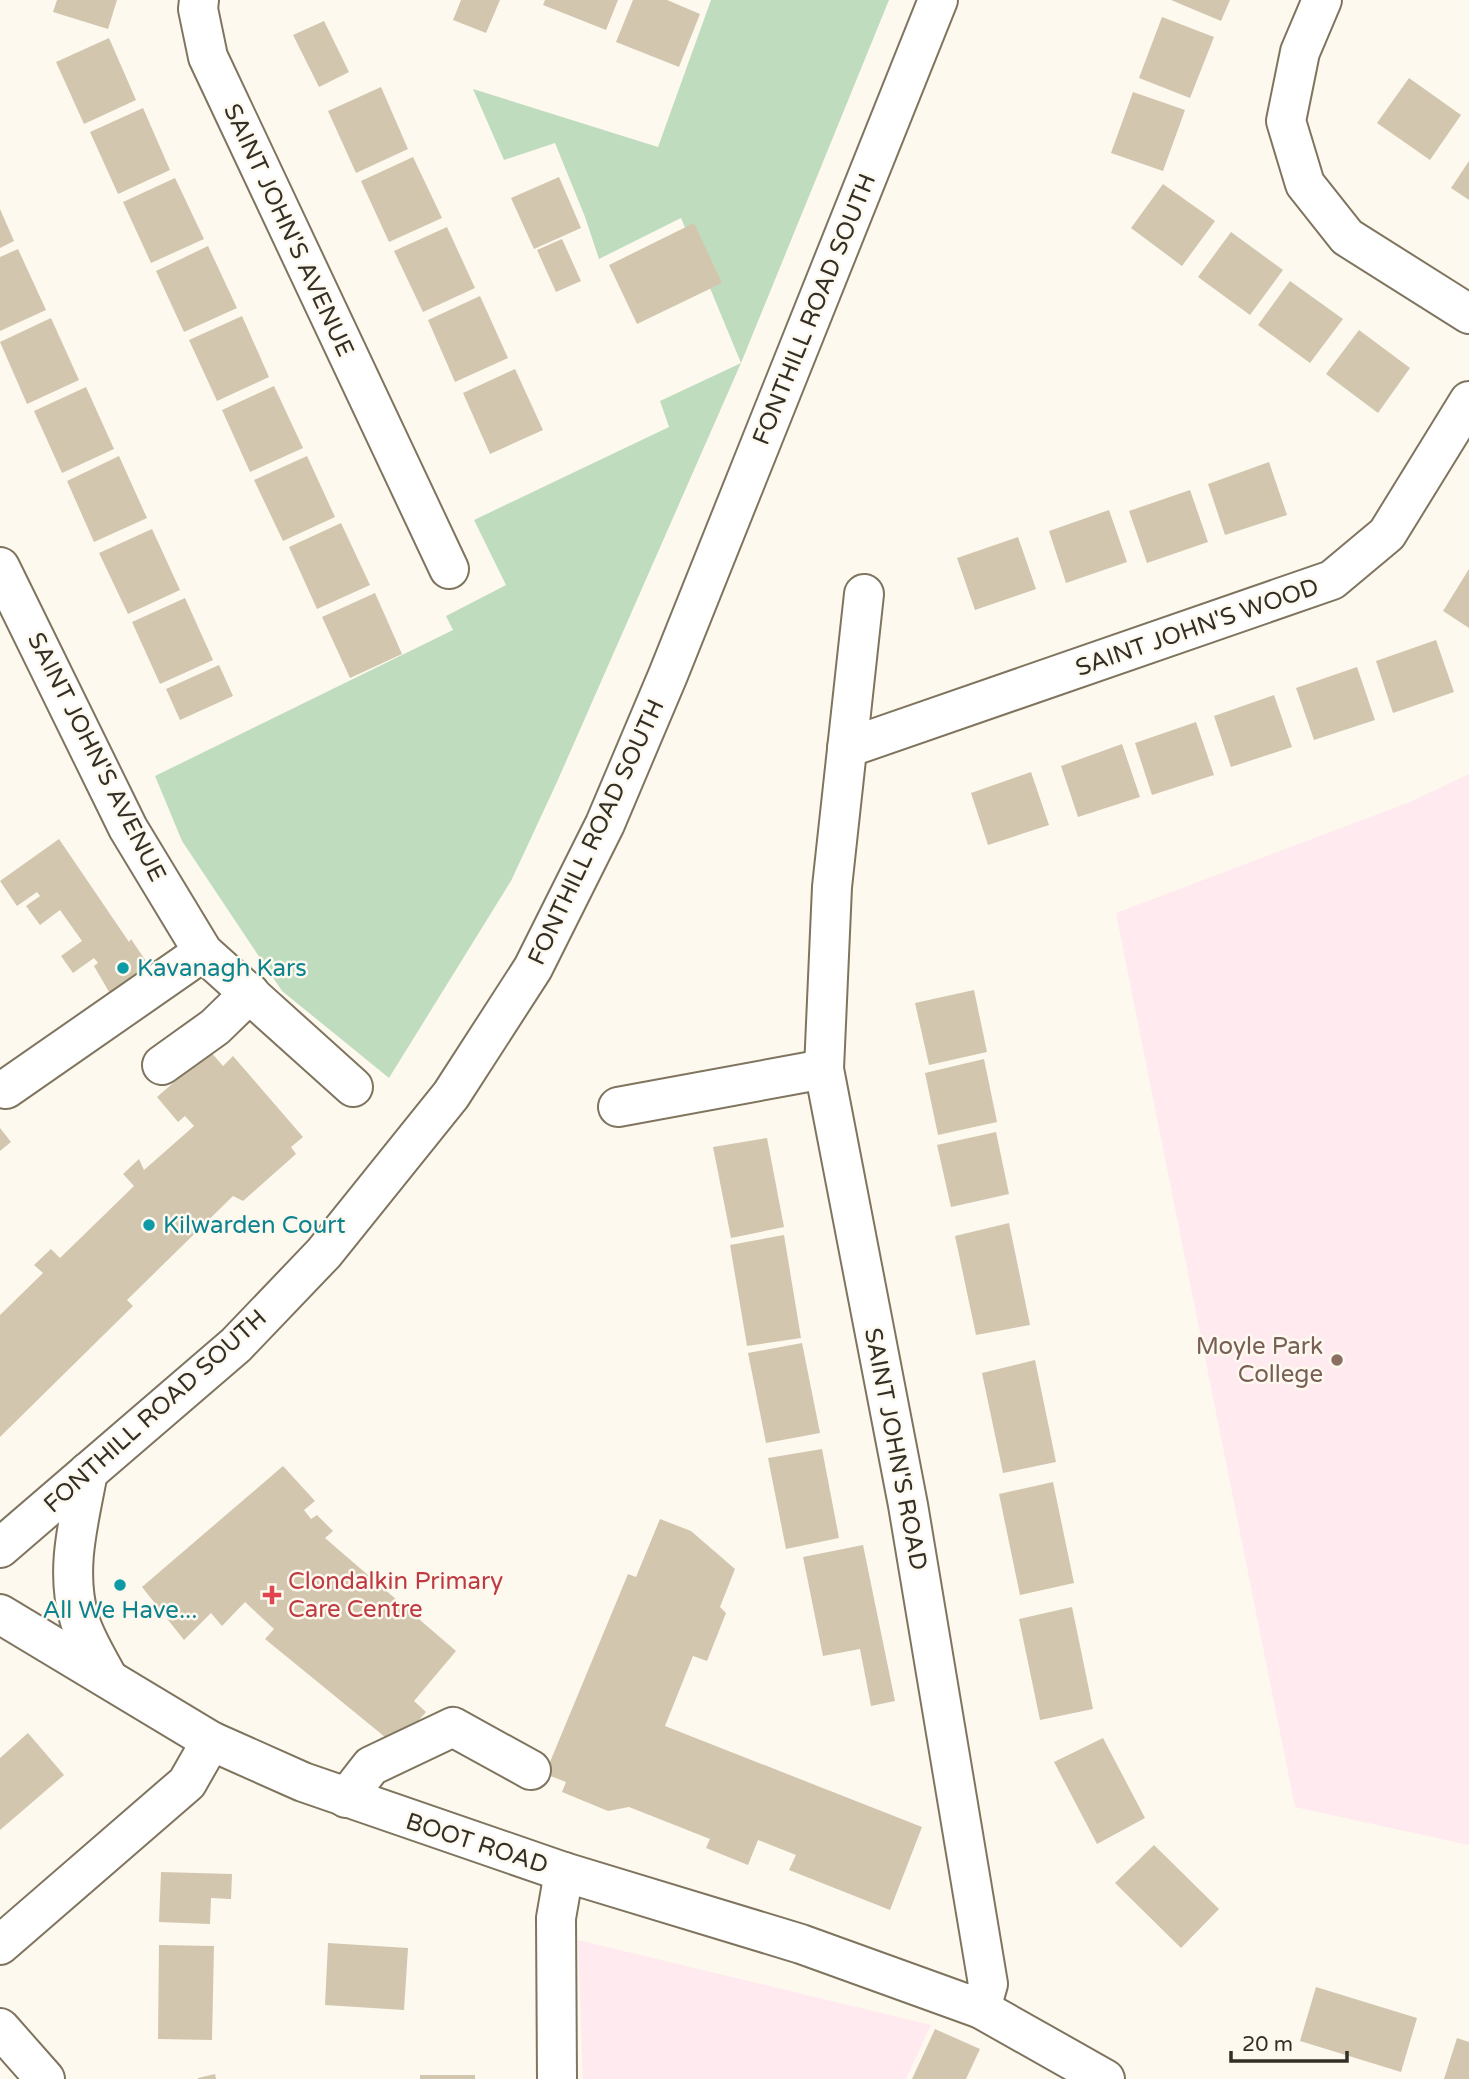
<svg xmlns="http://www.w3.org/2000/svg" width="1469" height="2079" font-family="'Varela Round',sans-serif">
<rect width="100%" height="100%" fill="#fef9ef"/>
<!-- education -->
<g fill="#ffeaef">
<polygon points="1469,774 1469,1845 1295,1807 1116,913 1410,802"/>
<polygon points="578,1940 931,2025 906,2079 583,2079"/>
</g>
<!-- green -->
<polygon fill="#c0dcbf" points="711,0 889,0 741,363 557,782 511,881 389,1078 282,991 182,841 155,776 453,630 446,616 506,585 474,520 669,427 660,401 741,363 681,218 599,259 585,217 555,143 504,160 473,89 658,147"/>
<!-- building -->
<g fill="#d2c6ae">
<polygon points="57,0 117,0 108,29 53,12"/>
<polygon points="461,0 500,0 486,33 453,20"/>
<polygon points="545,0 618,0 606,30 543,5"/>
<polygon points="633,0 667,0 700,14 679,67 616,42"/>
<polygon points="1171,0 1230,0 1221,21"/>
<polygon points="1162,17 1214,37 1190,98 1139,78"/>
<polygon points="324,21 349,72 319,87 293,35"/>
<polygon points="109,38 136,100 84,124 56,62"/>
<polygon points="1409,78 1461,115 1430,160 1377,123"/>
<polygon points="381,87 408,149 356,173 328,111"/>
<polygon points="1133,92 1185,110 1163,171 1111,153"/>
<polygon points="143,108 170,170 118,194 90,132"/>
<polygon points="413,157 442,218 389,242 361,181"/>
<polygon points="1469,161 1469,200 1451,188"/>
<polygon points="559,177 581,228 534,249 511,198"/>
<polygon points="175,178 204,239 151,263 123,202"/>
<polygon points="1163,184 1215,221 1182,266 1131,228"/>
<polygon points="0,209 14,241 0,248"/>
<polygon points="694,223 722,283 637,324 609,265"/>
<polygon points="447,227 475,288 423,312 394,251"/>
<polygon points="1231,232 1283,270 1250,315 1198,277"/>
<polygon points="562,239 581,281 556,292 537,250"/>
<polygon points="208,246 237,308 184,332 156,271"/>
<polygon points="18,249 46,310 0,331 0,257"/>
<polygon points="1290,281 1343,319 1310,363 1258,325"/>
<polygon points="480,296 508,358 455,382 428,320"/>
<polygon points="242,316 269,377 217,401 189,340"/>
<polygon points="51,318 79,380 27,404 0,342"/>
<polygon points="1359,330 1410,368 1378,413 1326,374"/>
<polygon points="515,369 543,430 490,454 463,393"/>
<polygon points="274,386 303,448 250,472 222,410"/>
<polygon points="86,387 114,449 62,473 34,411"/>
<polygon points="119,456 147,518 94,542 67,481"/>
<polygon points="307,456 335,517 283,541 254,480"/>
<polygon points="1269,462 1287,515 1225,535 1208,484"/>
<polygon points="1190,490 1208,542 1147,563 1129,511"/>
<polygon points="1109,510 1127,562 1066,583 1049,531"/>
<polygon points="341,523 370,585 317,609 289,547"/>
<polygon points="152,529 180,590 128,614 99,553"/>
<polygon points="1018,537 1036,589 975,610 957,558"/>
<polygon points="1469,569 1469,628 1443,611"/>
<polygon points="375,593 402,654 350,678 322,617"/>
<polygon points="185,598 213,660 160,684 132,622"/>
<polygon points="1436,640 1454,692 1393,713 1376,661"/>
<polygon points="219,665 233,696 180,720 166,689"/>
<polygon points="1357,667 1375,720 1314,740 1296,688"/>
<polygon points="1274,695 1292,747 1231,767 1214,716"/>
<polygon points="1196,722 1214,775 1152,795 1135,743"/>
<polygon points="1122,744 1140,797 1078,817 1061,766"/>
<polygon points="1031,772 1049,825 988,845 971,793"/>
<polygon points="59,839 129,942 131,939 152,970 112,997 94,966 98,963 94,958 73,973 61,956 82,941 60,910 40,925 26,906 40,896 37,892 17,906 0,881"/>
<polygon points="974,990 987,1052 929,1065 915,1003"/>
<polygon points="210,1051 223,1066 233,1056 303,1137 291,1147 296,1154 243,1201 233,1196 127,1300 133,1306 0,1437 0,1315 43,1273 34,1265 51,1249 60,1258 134,1186 123,1174 139,1159 144,1170 194,1126 185,1116 178,1122 157,1097"/>
<polygon points="984,1059 997,1122 938,1135 925,1073"/>
<polygon points="0,1128 11,1142 0,1151"/>
<polygon points="996,1132 1009,1194 951,1207 937,1145"/>
<polygon points="767,1138 784,1227 731,1238 713,1147"/>
<polygon points="1009,1223 1030,1325 976,1335 955,1236"/>
<polygon points="784,1235 801,1338 747,1346 730,1245"/>
<polygon points="802,1343 820,1433 766,1443 748,1353"/>
<polygon points="1035,1360 1056,1462 1003,1473 982,1373"/>
<polygon points="822,1449 839,1538 786,1549 768,1458"/>
<polygon points="283,1466 315,1501 304,1510 311,1519 317,1515 333,1531 325,1538 456,1651 414,1701 426,1712 396,1746 265,1639 274,1629 245,1602 222,1626 211,1613 184,1640 142,1587"/>
<polygon points="1053,1482 1074,1583 1020,1595 999,1494"/>
<polygon points="660,1519 691,1531 735,1569 720,1607 726,1613 707,1661 693,1656 665,1726 922,1827 890,1910 789,1870 796,1855 758,1840 748,1865 706,1848 710,1839 629,1807 608,1811 562,1792 566,1782 545,1774 628,1574 636,1577"/>
<polygon points="863,1545 895,1701 871,1706 860,1649 823,1656 803,1557"/>
<polygon points="1072,1607 1093,1709 1040,1720 1019,1619"/>
<polygon points="28,1733 64,1775 0,1830 0,1758"/>
<polygon points="1103,1738 1145,1818 1097,1844 1054,1762"/>
<polygon points="1154,1845 1219,1909 1181,1948 1115,1883"/>
<polygon points="161,1872 232,1874 231,1899 211,1898 210,1924 159,1922"/>
<polygon points="328,1943 408,1948 404,2010 325,2005"/>
<polygon points="159,1945 214,1946 212,2040 158,2039"/>
<polygon points="1316,1987 1417,2018 1401,2072 1300,2041"/>
<polygon points="935,2029 980,2049 966,2079 912,2079"/>
<polygon points="1457,2038 1469,2042 1469,2079 1444,2079"/>
<polygon points="215,2074 216,2079 198,2079 198,2078"/>
<rect x="420" y="2075" width="55" height="4"/>
</g>
<g fill="none" stroke-linecap="round" stroke-linejoin="round">
<!-- minor casing -->
<g stroke="#7f745e" stroke-width="42">
<g id="minor">
<polyline points="199,0 198,9 208,57 449,569"/>
<polyline points="1322,0 1300,52 1286,121 1305,184 1347,237 1469,314"/>
<polyline points="0,567 128,828 203,952 353,1087"/>
<polyline points="864,594 832,887 824,1069 908,1505 988,1984 981,2009"/>
<polyline points="847,748 1332,580 1387,534 1469,401"/>
<polyline points="162,1065 215,1027 250,993"/>
<polyline points="6,1089 203,952"/>
<polyline points="618,1107 824,1069"/>
<polyline points="0,1614 211,1741 303,1782 564,1872 801,1944 981,2009 1105,2079"/>
<polyline points="346,1798 371,1766 453,1727 531,1770"/>
<polyline points="0,1945 187,1783 211,1741"/>
<polyline points="0,2028 45,2079"/>
<polyline points="557,2079 556,1918 564,1872"/>
</g>
</g>
<!-- major casing -->
<g stroke="#7f745e" stroke-width="42">
<g id="major">
<path d="M88,1472C79,1521 65,1569 79,1618C85,1639 98,1659 108,1678"/>
<polyline points="0,1548 236,1345 324,1253 451,1095 533,968 605,824 668,675 938,0"/>
</g>
</g>
<!-- minor -->
<use href="#minor" stroke="#fff" stroke-width="38"/>
<!-- major -->
<use href="#major" stroke="#fff" stroke-width="38"/>
</g>
<!-- markers -->
<g fill="#0f9aa8" stroke="#fef9ef" stroke-width="2.5">
<circle cx="123" cy="968" r="7"/>
<circle cx="149" cy="1225" r="7"/>
<circle cx="120" cy="1585" r="7"/>
</g>
<circle fill="#8d6e63" stroke="#fef9ef" stroke-width="2.5" cx="1337" cy="1360" r="7"/>
<path fill="#e0444e" stroke="#fef9ef" stroke-width="2.5" d="M268.5 1584.5h7v7h7v7h-7v7h-7v-7h-7v-7h7z"/>
<g text-anchor="middle" stroke-width="5" stroke-linejoin="round" paint-order="stroke">
<!-- street labels -->
<g font-size="24" fill="#342f26" stroke="#fef9ef">
<text transform="translate(289 230) rotate(65)" y="8">SAINT JOHN'S AVENUE</text>
<text transform="translate(814 309) rotate(-68)" y="8">FONTHILL ROAD SOUTH</text>
<text transform="translate(1197 627) rotate(-19)" y="8">SAINT JOHN'S WOOD</text>
<text transform="translate(97 757) rotate(63)" y="8">SAINT JOHN'S AVENUE</text>
<text transform="translate(596 832) rotate(-65)" y="8">FONTHILL ROAD SOUTH</text>
<text transform="translate(155 1411) rotate(-42)" y="8">FONTHILL ROAD SOUTH</text>
<text transform="translate(896 1449) rotate(79)" y="8">SAINT JOHN'S ROAD</text>
<text transform="translate(477 1843) rotate(18)" y="8">BOOT ROAD</text>
</g>
<!-- culture labels -->
<g font-size="24" fill="#0d838f" stroke="#fef9ef" text-anchor="start">
<text x="137" y="976">Kavanagh Kars</text>
<text x="163" y="1233">Kilwarden Court</text>
<text x="120" y="1618" text-anchor="middle">All We Have...</text>
</g>
<!-- education labels -->
<g font-size="24" fill="#785e54" stroke="#fef9ef" text-anchor="end">
<text x="1323" y="1354">Moyle Park<tspan x="1323" dy="28">College</tspan></text>
</g>
<!-- health labels -->
<g font-size="24" fill="#be3a42" stroke="#fef9ef" text-anchor="start">
<text x="288" y="1589">Clondalkin Primary<tspan x="288" dy="28">Care Centre</tspan></text>
</g>
</g>
<!-- scale -->
<path d="M1231 2051v10h116v-10" fill="none" stroke="#342f26" stroke-width="3.5"/>
<text x="1242" y="2051" font-size="21" fill="#342f26" stroke="#fef9ef" stroke-width="5" paint-order="stroke">20 m</text>
</svg>
